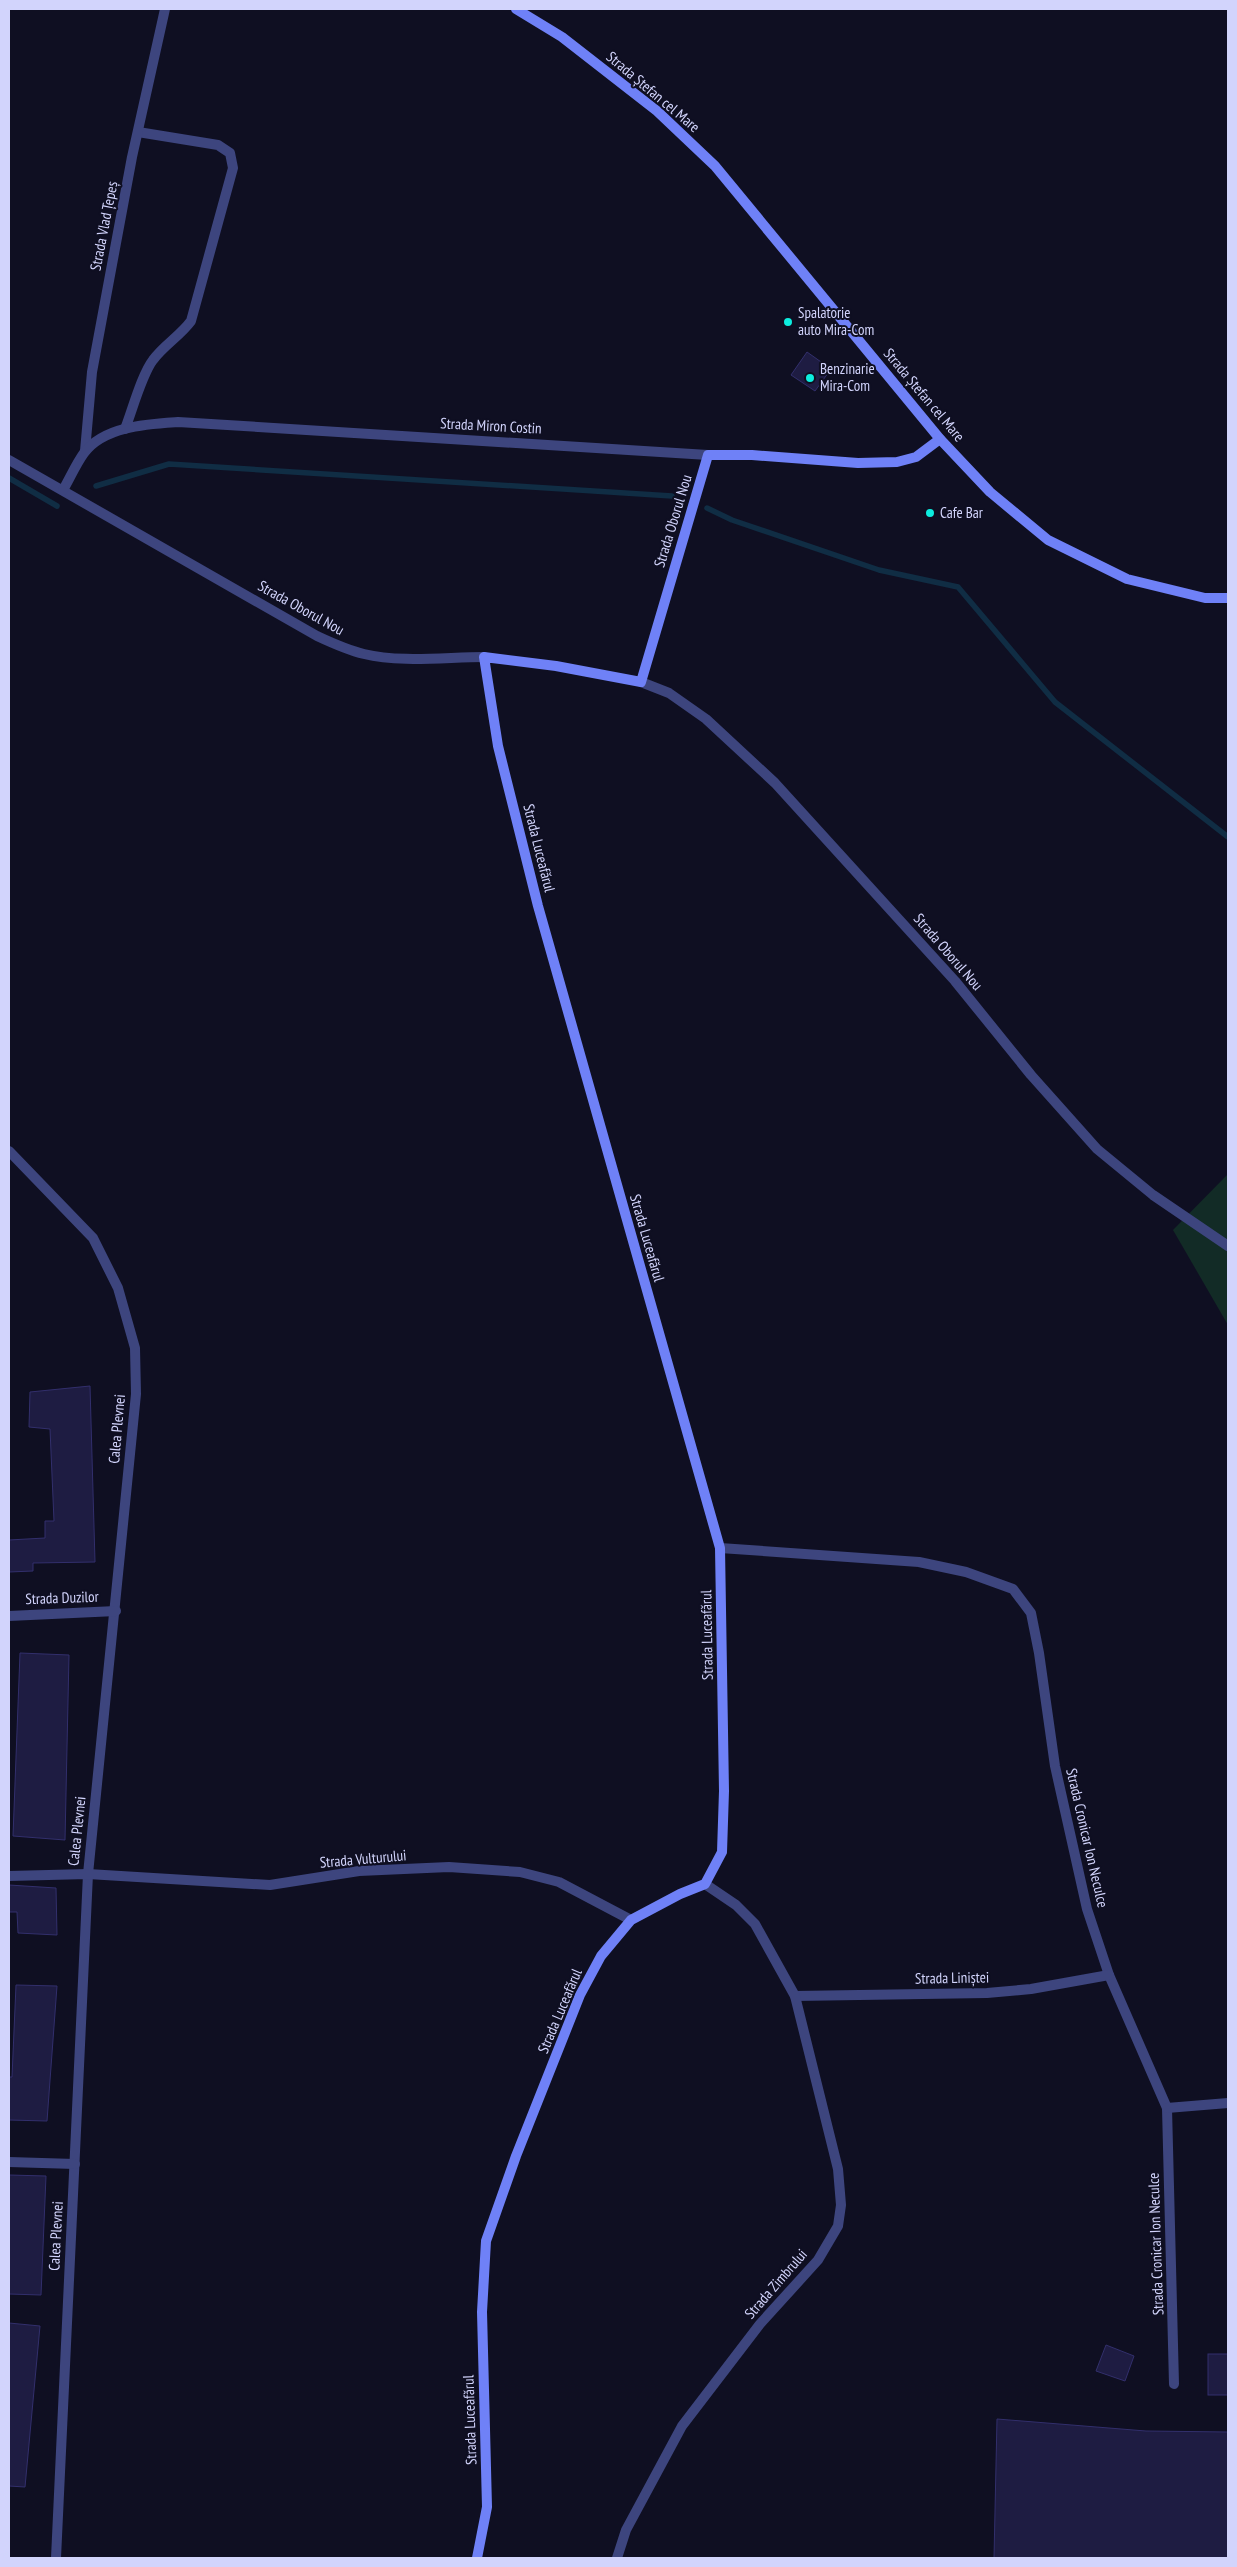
<svg xmlns="http://www.w3.org/2000/svg" width="1237" height="2567" font-family="'PT Sans Narrow',sans-serif">
<rect width="100%" height="100%" fill="#0f0f22"/>
<!-- green -->
<polygon fill="#122b26" points="1228,1174 1228,1325 1173,1230"/>
<g fill="none" stroke-linecap="round" stroke-linejoin="round">
<!-- stream -->
<g stroke="#102d44" stroke-width="5.5">
<polyline points="9,478 57,506"/>
<polyline points="96,486 169,464 672,496"/>
<polyline points="707,508 732,520 879,570 958,587 1055,702 1228,837"/>
</g>
</g>
<!-- building -->
<g fill="#1e1c42" stroke="#322f6c">
<polygon points="807,352 831,369 815,391 791,375"/>
<polygon points="90,1386 95,1562 33,1563 33,1571 9,1572 9,1540 45,1538 45,1521 54,1521 50,1429 29,1427 30,1392"/>
<polygon points="20,1653 69,1655 65,1840 13,1836"/>
<polygon points="9,1885 56,1888 57,1935 18,1933 17,1912 9,1912"/>
<polygon points="16,1985 57,1986 47,2121 9,2120 9,2077 12,2077"/>
<polygon points="9,2175 46,2176 41,2295 9,2294"/>
<polygon points="9,2323 40,2326 25,2487 9,2486"/>
<polygon points="1106,2345 1134,2356 1125,2381 1096,2371"/>
<rect x="1208" y="2354" width="20" height="41"/>
<polygon points="997,2419 1146,2431 1228,2432 1228,2558 994,2558"/>
</g>
<g fill="none" stroke-linecap="round" stroke-linejoin="round">
<!-- lane -->
<path stroke="#3d457e" stroke-width="10" d="M125,429C132,411 142,374 153,360C164,345 180,336 191,321L233,168L230,153L218,145L138,132"/>
<!-- street -->
<g stroke="#3d457e" stroke-width="10">
<polyline points="85,451 92,372 132,157 165,9"/>
<path d="M9,460L317,636C332,643 347,650 364,654C400,663 447,657 484,657"/>
<path d="M63,490C70,478 76,464 84,453C104,426 148,424 178,422L708,455"/>
<polyline points="641,682 669,693 706,719 775,783 955,981 1031,1075 1097,1149 1153,1195 1228,1246"/>
<polyline points="9,1151 93,1238 118,1288 135,1348 136,1394 88,1874 56,2558"/>
<polyline points="720,1548 919,1562 966,1572 1013,1589 1031,1613 1039,1653 1055,1766 1087,1909 1109,1975 1167,2108 1174,2384"/>
<polyline points="9,1616 116,1611"/>
<polyline points="9,1876 88,1874 270,1885 359,1871 449,1867 520,1872 559,1882 631,1920"/>
<polyline points="795,1996 987,1993 1031,1989 1109,1975"/>
<polyline points="1167,2108 1228,2103"/>
<polyline points="9,2162 75,2164"/>
<polyline points="617,2558 626,2530 682,2426 760,2324 818,2260 838,2226 841,2205 838,2169 795,1996 755,1924 736,1905 705,1884"/>
</g>
<!-- secondary -->
<g stroke="#6f81f7" stroke-width="10">
<polyline points="516,9 562,37 657,111 715,166 940,439 990,492 1048,540 1127,579 1205,598 1228,598"/>
<polyline points="477,2558 487,2507 482,2312 486,2241 516,2156 580,1995 601,1956 631,1920 680,1894 705,1884 722,1852 724,1791 720,1548 538,906 498,746 484,657 556,666 641,682 708,455 752,455 858,463 897,462 916,457 940,439"/>
</g>
</g>
<!-- markers -->
<g fill="#0deddf" stroke="#0f0f22" stroke-width="2">
<circle cx="788" cy="322" r="5"/>
<circle cx="810" cy="378" r="5"/>
<circle cx="930" cy="513" r="5"/>
</g>
<g text-anchor="middle" stroke-width="4" stroke-linejoin="round" paint-order="stroke">
<!-- street labels -->
<g font-size="15" fill="#d2d4fc" stroke="#0f0f22">
<text transform="translate(653 92) rotate(40)" y="5">Strada Ștefan cel Mare</text>
<text transform="translate(104 226) rotate(-79)" y="5">Strada Vlad Țepeș</text>
<text transform="translate(924 395) rotate(50)" y="5">Strada Ștefan cel Mare</text>
<text transform="translate(491 426) rotate(3)" y="5">Strada Miron Costin</text>
<text transform="translate(673 521) rotate(-73)" y="5">Strada Oborul Nou</text>
<text transform="translate(301 608) rotate(29)" y="5">Strada Oborul Nou</text>
<text transform="translate(539 848) rotate(76)" y="5">Strada Luceafărul</text>
<text transform="translate(948 952) rotate(49)" y="5">Strada Oborul Nou</text>
<text transform="translate(647 1238) rotate(74)" y="5">Strada Luceafărul</text>
<text transform="translate(117 1429) rotate(-85)" y="5">Calea Plevnei</text>
<text transform="translate(62 1598) rotate(-2)" y="5">Strada Duzilor</text>
<text transform="translate(707 1635) rotate(-91)" y="5">Strada Luceafărul</text>
<text transform="translate(77 1831) rotate(-84)" y="5">Calea Plevnei</text>
<text transform="translate(1087 1838) rotate(77)" y="5">Strada Cronicar Ion Neculce</text>
<text transform="translate(363 1859) rotate(-5)" y="5">Strada Vulturului</text>
<text transform="translate(952 1978) rotate(-1)" y="5">Strada Liniștei</text>
<text transform="translate(560 2011) rotate(-67)" y="5">Strada Luceafărul</text>
<text transform="translate(56 2236) rotate(-87)" y="5">Calea Plevnei</text>
<text transform="translate(1156 2244) rotate(-92)" y="5">Strada Cronicar Ion Neculce</text>
<text transform="translate(776 2284) rotate(-49)" y="5">Strada Zimbrului</text>
<text transform="translate(470 2420) rotate(-92)" y="5">Strada Luceafărul</text>
</g>
<!-- poi labels -->
<g font-size="15" fill="#d2d4fc" stroke="#0f0f22" text-anchor="start">
<text x="798" y="318">Spalatorie<tspan x="798" dy="17">auto Mira-Com</tspan></text>
<text x="820" y="374">Benzinarie<tspan x="820" dy="17">Mira-Com</tspan></text>
<text x="940" y="518">Cafe Bar</text>
</g>
</g>
<!-- border -->
<rect width="1237" height="2567" fill="none" stroke="#d2d4fc" stroke-width="20"/>
</svg>
